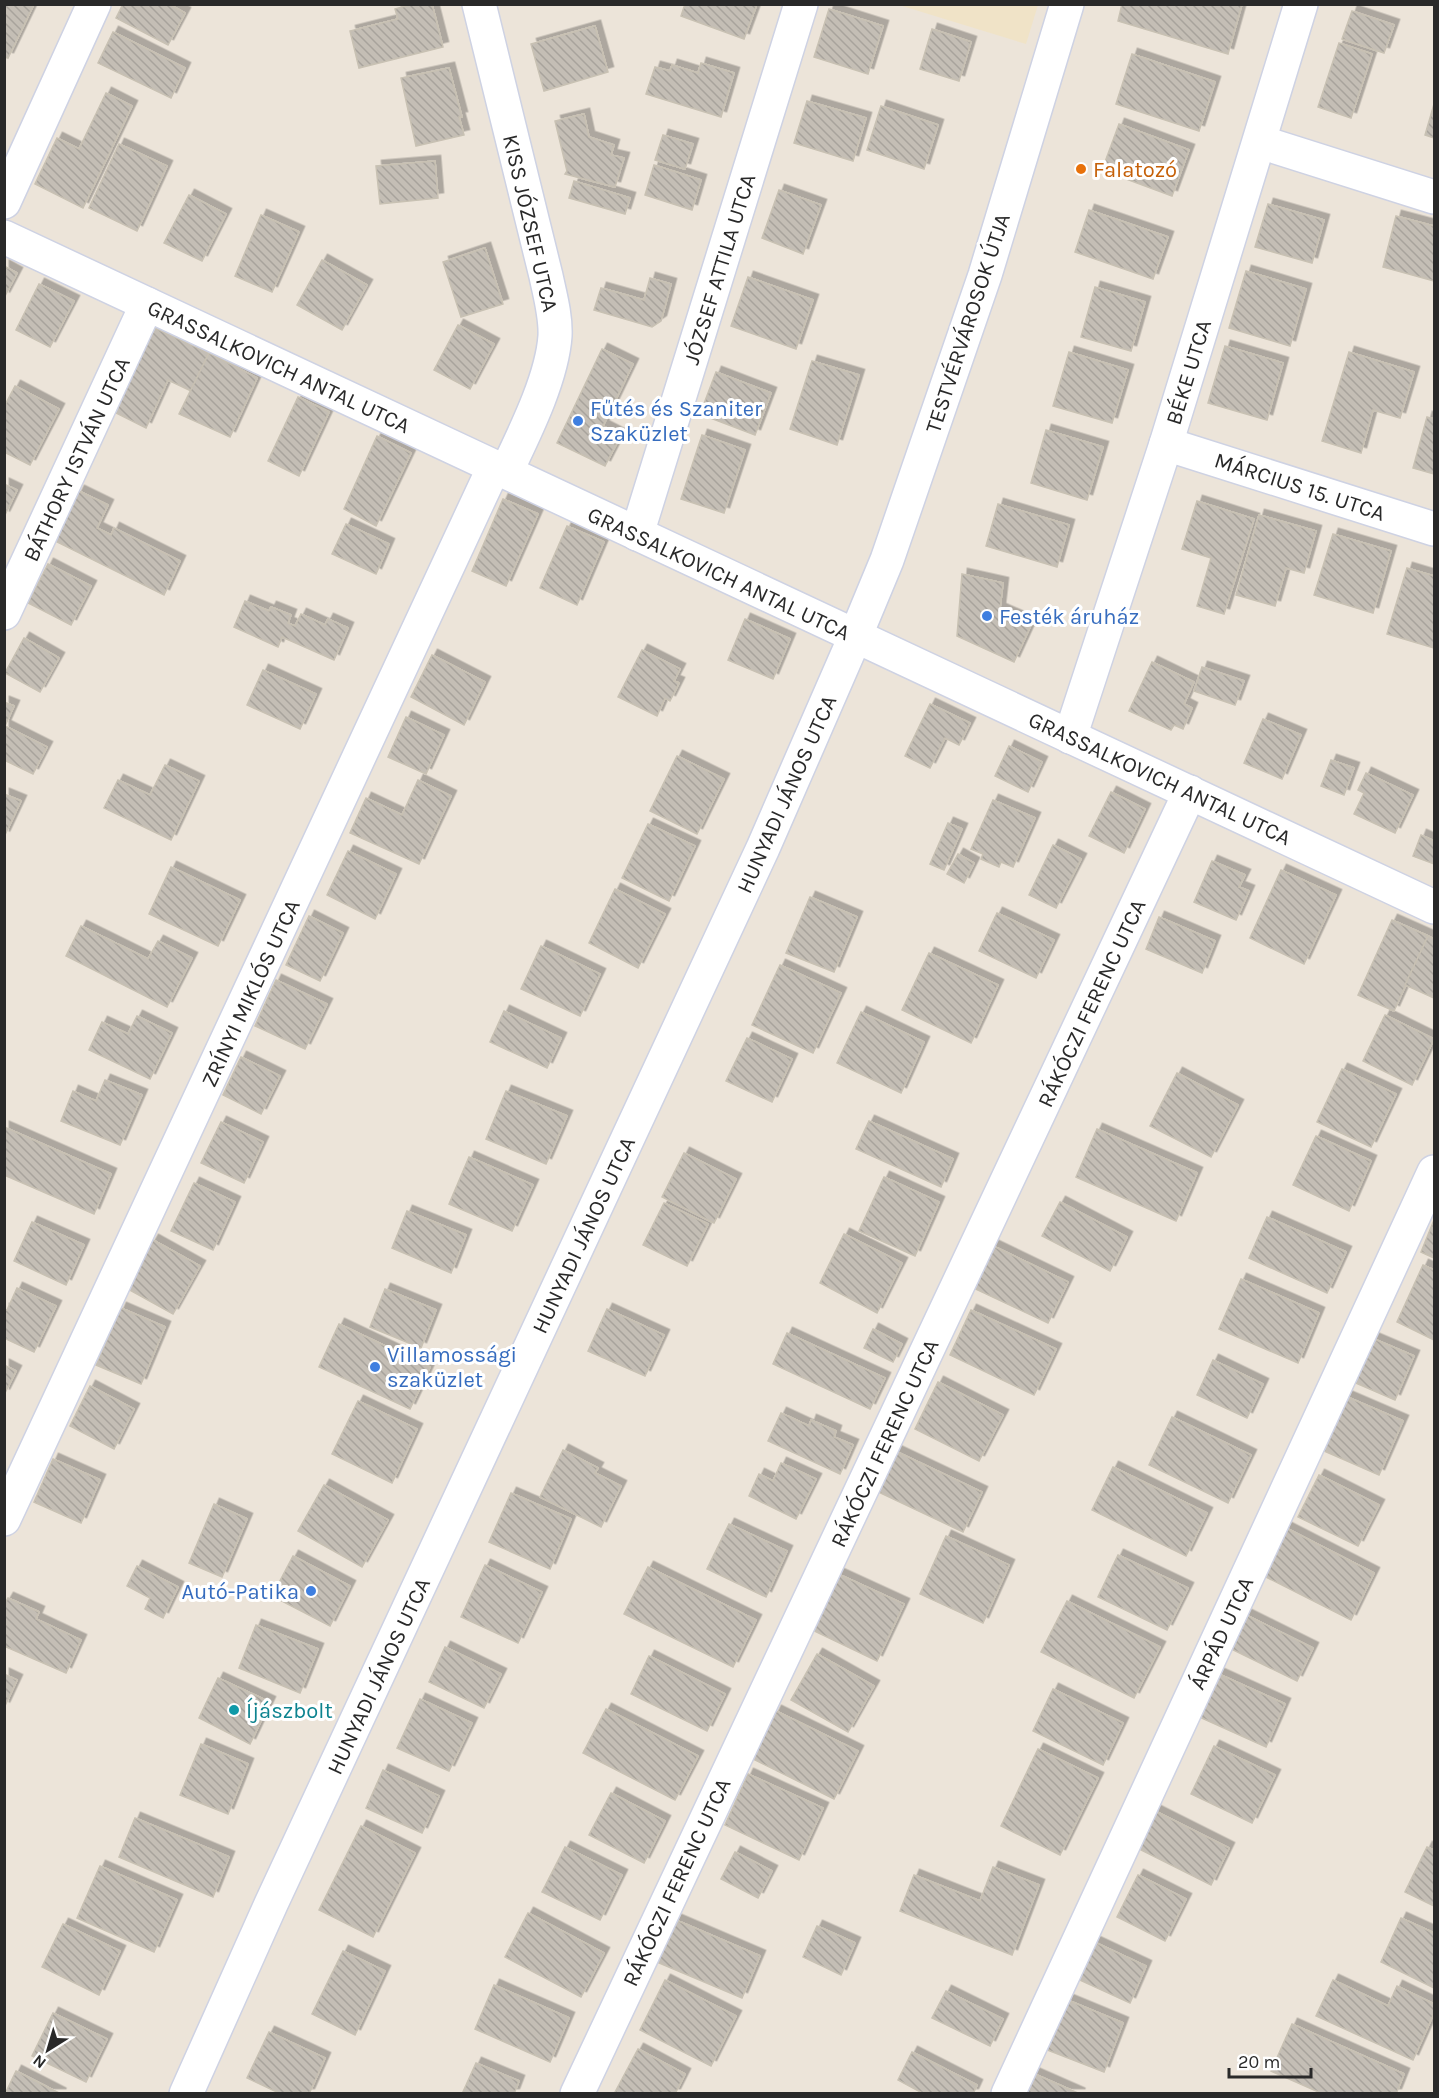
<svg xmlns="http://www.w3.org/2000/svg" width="1439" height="2098" font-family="Karla,sans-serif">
<defs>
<pattern id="building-back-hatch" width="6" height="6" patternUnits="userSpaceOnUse" patternTransform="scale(1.5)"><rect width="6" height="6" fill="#c4beb5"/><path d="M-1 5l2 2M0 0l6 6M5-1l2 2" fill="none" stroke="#a8a39c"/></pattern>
<filter id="shadow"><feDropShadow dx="5.5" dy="-5.5" stdDeviation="0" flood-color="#0004"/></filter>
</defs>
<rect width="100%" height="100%" fill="#ece4d9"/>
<!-- education -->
<polygon fill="#f0e3c7" points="899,5 1038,5 1026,44"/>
<!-- building -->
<g fill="url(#building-back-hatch)" stroke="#c8c1b3" stroke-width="1.5" filter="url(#shadow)">
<polygon points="4,4 34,4 8,58 4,57"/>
<polygon points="123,4 169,4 185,13 168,45 116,18"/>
<polygon points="413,4 432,4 443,47 359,68 350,31 398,19 395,9"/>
<polygon points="685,4 757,4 744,39 681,16"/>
<polygon points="1122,4 1242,4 1228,54 1118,21"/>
<polygon points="829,9 883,26 868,74 814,57"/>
<polygon points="1352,11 1394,25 1384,53 1342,39"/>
<polygon points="595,26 608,72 544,91 531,44"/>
<polygon points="932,29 971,42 959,81 920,69"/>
<polygon points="113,32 185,68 171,98 98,63"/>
<polygon points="1339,43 1372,54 1351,118 1318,107"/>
<polygon points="1132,54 1215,82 1199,131 1116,104"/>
<polygon points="701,63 734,73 721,117 646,94 655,67 670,71 672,65 698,73"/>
<polygon points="449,68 462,117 459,117 464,135 416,146 401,78"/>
<polygon points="106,93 132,106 83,208 35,184 57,138 79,149"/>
<polygon points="807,101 866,118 853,161 794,143"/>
<polygon points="1434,104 1434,138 1425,135"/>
<polygon points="881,106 938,125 924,169 867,150"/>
<polygon points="584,114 589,137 614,145 611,155 624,158 615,187 565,174 567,171 555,121"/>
<polygon points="1119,124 1189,150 1172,196 1102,170"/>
<polygon points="663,135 693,144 685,169 655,160"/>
<polygon points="119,144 167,166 137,231 89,208"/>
<polygon points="435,161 438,198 380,204 376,166"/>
<polygon points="654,165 701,180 692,210 645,195"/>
<polygon points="574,181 630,198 625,214 569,198"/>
<polygon points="779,190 821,205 803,254 762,238"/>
<polygon points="189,195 226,214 202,261 164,243"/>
<polygon points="1268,204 1324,220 1312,263 1255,247"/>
<polygon points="1089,210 1168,237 1153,279 1075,252"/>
<polygon points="261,215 299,232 272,292 235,276"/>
<polygon points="1396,216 1434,226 1434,281 1383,267"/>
<polygon points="485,248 503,304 461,317 443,262"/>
<polygon points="322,260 367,285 342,330 297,305"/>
<polygon points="4,266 17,273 4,298"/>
<polygon points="1246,271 1306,289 1290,346 1229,328"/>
<polygon points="748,277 813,300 796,349 731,326"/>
<polygon points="650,278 671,284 661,321 652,327 594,310 601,288 644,300"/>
<polygon points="39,284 74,301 50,347 16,330"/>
<polygon points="1095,287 1145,302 1131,351 1081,337"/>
<polygon points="458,325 494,344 470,389 434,370"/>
<polygon points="155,328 209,353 191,391 168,380 146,428 114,412"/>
<polygon points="1225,346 1283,363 1267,420 1208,403"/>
<polygon points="602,349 633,364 603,426 621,435 605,466 557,443"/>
<polygon points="1069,352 1128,370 1112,423 1053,406"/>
<polygon points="1349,352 1414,372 1400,418 1373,410 1361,453 1322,441"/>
<polygon points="209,353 257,378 230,437 179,414"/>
<polygon points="812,361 859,375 837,445 790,429"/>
<polygon points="716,372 771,393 755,435 700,414"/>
<polygon points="15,386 59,409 30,465 4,452 4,407"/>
<polygon points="298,397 329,412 299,476 268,461"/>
<polygon points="1427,417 1434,419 1434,474 1413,468"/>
<polygon points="1046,430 1103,447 1087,500 1031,483"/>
<polygon points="702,435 745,450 724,513 681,499"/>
<polygon points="377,436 411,453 376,526 344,509"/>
<polygon points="4,484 17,490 4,517"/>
<polygon points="79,491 108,505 97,528 111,535 114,528 180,561 164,595 55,541"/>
<polygon points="503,499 538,514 506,586 472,571"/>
<polygon points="1197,501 1254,519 1224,614 1197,606 1211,558 1182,549"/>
<polygon points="998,504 1069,525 1057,567 986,546"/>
<polygon points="1259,515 1316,531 1304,573 1286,568 1275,606 1236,595"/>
<polygon points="346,524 389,544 376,574 332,554"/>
<polygon points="567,526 604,542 577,605 540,588"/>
<polygon points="1333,534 1391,551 1373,613 1314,595"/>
<polygon points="48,564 91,586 71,625 28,603"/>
<polygon points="1407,568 1434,576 1434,648 1387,634"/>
<polygon points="962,574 1003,583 1000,609 1032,623 1014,662 957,636"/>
<polygon points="245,601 269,611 271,607 291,615 288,623 295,626 301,614 325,625 328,619 348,628 334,660 282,637 278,647 234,627"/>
<polygon points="745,619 790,639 773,679 728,660"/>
<polygon points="24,638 59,658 40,692 5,673"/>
<polygon points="642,650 680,669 674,681 679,683 670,701 665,698 657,716 618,697"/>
<polygon points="432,655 485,682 464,725 411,697"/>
<polygon points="1152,662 1194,682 1184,704 1192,708 1183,729 1174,725 1171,730 1129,711"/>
<polygon points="1202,667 1244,681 1235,705 1194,691"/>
<polygon points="263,670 316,694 300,729 247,705"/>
<polygon points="4,702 14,706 5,726 47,747 33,774 4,760"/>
<polygon points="930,704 970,723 959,745 945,738 930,768 905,756"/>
<polygon points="406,717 444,735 426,774 388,757"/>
<polygon points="1263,719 1301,735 1282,779 1244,763"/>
<polygon points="1009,746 1042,762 1028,792 995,776"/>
<polygon points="677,756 724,779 697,834 650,811"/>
<polygon points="1331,760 1354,768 1344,795 1321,786"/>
<polygon points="165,765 199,781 171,840 104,808 118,780 150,795"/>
<polygon points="1366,773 1413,795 1395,833 1354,814 1364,793 1358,790"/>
<polygon points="418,780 451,796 419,864 350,833 366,798 402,815"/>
<polygon points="1111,792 1145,809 1124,853 1089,836"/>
<polygon points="4,794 21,801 4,837"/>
<polygon points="993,800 1035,818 1013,867 1001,862 999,867 981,859 983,854 971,849"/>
<polygon points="948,823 962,829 944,870 930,864"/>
<polygon points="648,824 695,846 669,901 622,878"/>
<polygon points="1421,835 1434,841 1434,864 1413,856"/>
<polygon points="1053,845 1081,859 1056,908 1029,895"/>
<polygon points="348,851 396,874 375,919 327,895"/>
<polygon points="958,854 974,863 964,883 947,874"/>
<polygon points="1212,861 1245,875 1239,887 1249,891 1236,920 1194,902"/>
<polygon points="171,867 240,900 218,946 149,914"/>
<polygon points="1281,870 1336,895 1304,964 1250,938"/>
<polygon points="615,889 665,914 638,968 589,943"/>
<polygon points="810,897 857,917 834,972 786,953"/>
<polygon points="997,913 1054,940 1036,978 979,951"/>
<polygon points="309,916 343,933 320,981 286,965"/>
<polygon points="1159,917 1215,941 1202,973 1146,949"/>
<polygon points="1392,920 1428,936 1394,1011 1358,995"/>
<polygon points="81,926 148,959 158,941 192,958 167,1007 66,956"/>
<polygon points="1428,936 1434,939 1434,998 1405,985"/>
<polygon points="541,946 600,974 580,1016 521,989"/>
<polygon points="929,953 998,985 971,1043 902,1010"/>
<polygon points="780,965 841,993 813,1053 752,1025"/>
<polygon points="276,980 327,1004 305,1049 255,1026"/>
<polygon points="504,1011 561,1038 547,1068 490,1042"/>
<polygon points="861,1012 924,1042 901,1093 837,1063"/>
<polygon points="1385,1015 1434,1039 1412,1085 1363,1061"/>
<polygon points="137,1016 172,1033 150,1079 89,1050 102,1022 128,1034"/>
<polygon points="747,1038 792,1059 772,1102 726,1081"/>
<polygon points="241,1057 280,1076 261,1114 223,1095"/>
<polygon points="1342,1069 1396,1094 1371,1147 1317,1122"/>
<polygon points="1177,1073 1238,1105 1211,1157 1150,1126"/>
<polygon points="105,1080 142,1095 120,1145 61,1121 73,1091 96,1101"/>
<polygon points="506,1091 567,1116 546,1164 486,1139"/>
<polygon points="869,1121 953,1159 941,1187 856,1149"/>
<polygon points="221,1122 263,1142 244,1183 201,1163"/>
<polygon points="4,1127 111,1174 94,1214 4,1175"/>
<polygon points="1097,1129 1197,1173 1176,1221 1076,1177"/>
<polygon points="1316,1136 1371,1161 1349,1211 1293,1185"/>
<polygon points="684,1153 736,1179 714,1223 662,1197"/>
<polygon points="469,1157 533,1185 512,1231 449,1204"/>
<polygon points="884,1177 939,1202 915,1256 859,1231"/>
<polygon points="194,1183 235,1202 213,1250 171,1231"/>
<polygon points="1060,1202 1127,1237 1110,1271 1042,1236"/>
<polygon points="664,1203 708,1224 687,1266 643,1245"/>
<polygon points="407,1211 466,1235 451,1273 392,1248"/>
<polygon points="1267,1217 1346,1252 1327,1293 1249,1258"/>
<polygon points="1434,1220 1434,1258 1421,1252"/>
<polygon points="32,1222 84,1245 66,1285 14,1261"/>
<polygon points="844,1234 902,1263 877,1313 820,1283"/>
<polygon points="153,1240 200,1266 173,1314 126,1288"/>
<polygon points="989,1244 1068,1282 1048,1323 969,1286"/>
<polygon points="1423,1265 1434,1270 1434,1340 1397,1322"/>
<polygon points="1241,1279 1319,1313 1298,1363 1219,1329"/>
<polygon points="17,1288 56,1306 34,1352 4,1338 4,1309 7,1310"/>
<polygon points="385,1289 436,1310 421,1348 370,1327"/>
<polygon points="121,1308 165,1327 141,1384 96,1365"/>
<polygon points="607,1309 664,1335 645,1376 588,1351"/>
<polygon points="971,1310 1056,1349 1034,1395 950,1355"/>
<polygon points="339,1324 430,1367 410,1409 319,1367"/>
<polygon points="873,1329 902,1344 893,1362 864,1348"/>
<polygon points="787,1333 885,1378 870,1409 773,1364"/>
<polygon points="1367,1336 1414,1356 1395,1400 1349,1380"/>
<polygon points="1213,1360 1263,1384 1247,1418 1197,1395"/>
<polygon points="4,1365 16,1371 4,1395"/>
<polygon points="938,1382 1003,1415 979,1461 915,1429"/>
<polygon points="90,1386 134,1409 114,1449 70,1426"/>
<polygon points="1345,1396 1403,1421 1379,1475 1322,1450"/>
<polygon points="358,1401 417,1429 392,1483 332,1454"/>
<polygon points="781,1413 809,1426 811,1420 836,1431 834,1437 853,1445 840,1474 768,1441"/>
<polygon points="1172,1417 1251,1455 1228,1503 1149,1465"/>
<polygon points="563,1450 598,1468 595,1473 621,1486 601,1527 540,1497"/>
<polygon points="893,1450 982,1492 963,1532 874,1490"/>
<polygon points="53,1459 100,1480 81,1523 34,1502"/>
<polygon points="781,1463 816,1479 796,1519 749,1496 759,1474 773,1481"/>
<polygon points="1113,1467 1207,1513 1186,1556 1092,1510"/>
<polygon points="1319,1475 1379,1505 1358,1546 1298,1517"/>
<polygon points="324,1485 388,1520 362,1567 298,1531"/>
<polygon points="511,1493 571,1519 550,1569 489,1542"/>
<polygon points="214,1504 247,1519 222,1577 189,1563"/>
<polygon points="729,1524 787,1551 766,1597 707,1569"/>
<polygon points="1286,1528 1374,1573 1351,1620 1262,1575"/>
<polygon points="946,1536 1009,1565 983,1623 920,1594"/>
<polygon points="1118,1555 1188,1588 1167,1630 1098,1597"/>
<polygon points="293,1556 350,1586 330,1626 272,1596"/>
<polygon points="485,1565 542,1592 518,1643 461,1617"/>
<polygon points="137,1566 178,1587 163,1618 145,1609 150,1598 127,1586"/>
<polygon points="648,1567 756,1620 733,1667 624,1614"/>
<polygon points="836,1573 904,1604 877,1661 810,1629"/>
<polygon points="8,1598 39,1612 36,1619 81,1640 66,1673 4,1646 4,1605"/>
<polygon points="1067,1601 1160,1647 1134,1698 1041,1652"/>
<polygon points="1242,1613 1313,1648 1297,1681 1225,1646"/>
<polygon points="256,1625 318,1649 300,1693 239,1668"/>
<polygon points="445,1647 501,1674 484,1708 429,1682"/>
<polygon points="817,1654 874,1686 848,1732 791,1700"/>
<polygon points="649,1656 725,1694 707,1731 631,1694"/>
<polygon points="1212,1671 1285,1704 1266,1747 1193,1714"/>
<polygon points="4,1674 17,1680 4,1708"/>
<polygon points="218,1678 270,1702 250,1744 199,1718"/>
<polygon points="1053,1689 1123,1723 1103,1765 1033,1731"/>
<polygon points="420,1699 472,1723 449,1771 397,1748"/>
<polygon points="606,1709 698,1756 675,1800 583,1753"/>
<polygon points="776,1711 858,1751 834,1799 753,1759"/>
<polygon points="201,1744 248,1764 228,1814 180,1795"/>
<polygon points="1214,1746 1275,1775 1252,1823 1191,1794"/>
<polygon points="1038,1749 1098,1778 1060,1855 1001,1826"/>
<polygon points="383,1770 439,1796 422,1833 366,1808"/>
<polygon points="748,1774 823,1808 799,1860 725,1825"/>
<polygon points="611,1793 665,1821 644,1863 589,1835"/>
<polygon points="1149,1808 1229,1848 1211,1885 1131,1845"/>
<polygon points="135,1818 229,1857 213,1897 119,1857"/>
<polygon points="361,1826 415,1853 373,1937 319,1910"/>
<polygon points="565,1847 622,1875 600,1920 542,1892"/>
<polygon points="1427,1847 1434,1850 1434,1906 1405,1892"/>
<polygon points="735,1852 772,1871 758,1898 721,1879"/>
<polygon points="100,1866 177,1900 154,1952 77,1918"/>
<polygon points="993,1867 1039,1885 1012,1955 900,1911 914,1875 980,1901"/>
<polygon points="1138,1875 1186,1899 1165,1941 1117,1917"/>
<polygon points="528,1913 604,1953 581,1997 505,1957"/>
<polygon points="1401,1918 1434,1933 1434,1988 1381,1962"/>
<polygon points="676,1920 760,1956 742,1998 657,1962"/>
<polygon points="63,1924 120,1951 99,1995 42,1967"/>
<polygon points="817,1926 855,1943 841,1975 803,1957"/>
<polygon points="1090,1940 1146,1966 1130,2003 1073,1977"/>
<polygon points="343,1951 385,1971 355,2035 312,2014"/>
<polygon points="665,1980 736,2016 711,2066 640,2030"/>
<polygon points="1333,1980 1388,2006 1397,1986 1434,2004 1434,2013 1413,2060 1316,2016"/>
<polygon points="494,1985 569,2018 550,2062 475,2029"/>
<polygon points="946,1991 1003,2019 990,2046 932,2018"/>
<polygon points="1065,1999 1123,2023 1104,2072 1045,2049"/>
<polygon points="53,2013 107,2039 86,2082 32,2056"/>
<polygon points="1292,2024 1404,2074 1396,2094 1323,2094 1271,2071"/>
<polygon points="269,2032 325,2058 309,2094 281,2094 247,2078"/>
<polygon points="638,2049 685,2074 675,2094 614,2094"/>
<polygon points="912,2052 977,2085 973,2094 924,2094 898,2080"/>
<polygon points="476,2063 519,2081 514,2094 462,2094"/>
<polygon points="16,2071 61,2094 5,2094"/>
<polygon points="1030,2072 1080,2094 1021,2094"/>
</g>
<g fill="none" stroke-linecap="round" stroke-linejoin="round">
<!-- minor casing -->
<g stroke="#ced2e3" stroke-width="36">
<g id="minor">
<path d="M479,4L546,276C550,295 556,316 555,336C552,379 524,434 506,472"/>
<polyline points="1260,142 1434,197"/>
<polyline points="4,202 94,4"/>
<polyline points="4,237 1434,907"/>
<polyline points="1166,444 1434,529"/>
<polyline points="637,534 801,4"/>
<polyline points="4,613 147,304"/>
<polyline points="1070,737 1166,444 1301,4"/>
<polyline points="4,1519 494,467"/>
<polyline points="186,2094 271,1904 763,848 855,637 887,560 985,275 1067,4"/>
<polyline points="577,2094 1190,792"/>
<polyline points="1008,2094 1434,1172"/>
</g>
</g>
<!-- minor -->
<use href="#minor" stroke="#fff" stroke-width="33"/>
</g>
<!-- markers -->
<circle fill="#e8710a" stroke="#fff" stroke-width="2" cx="1081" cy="169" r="6"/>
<g fill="#3f7fe0" stroke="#fff" stroke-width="2">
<circle cx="578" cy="421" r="6"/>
<circle cx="987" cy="616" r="6"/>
<circle cx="375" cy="1367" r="6"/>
<circle cx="311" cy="1591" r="6"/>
</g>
<circle fill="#0f9aa8" stroke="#fff" stroke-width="2" cx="234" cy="1710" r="6"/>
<g text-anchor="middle" stroke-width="6" stroke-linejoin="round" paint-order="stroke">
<!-- food labels -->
<g font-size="22" fill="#c56008" stroke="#fff" text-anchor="start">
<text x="1093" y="177">Falatozó</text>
</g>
<!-- street labels -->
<g font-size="22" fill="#292929" stroke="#fff">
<text transform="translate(531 223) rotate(77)" y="8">KISS JÓZSEF UTCA</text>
<text transform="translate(719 269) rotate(-73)" y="8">JÓZSEF ATTILA UTCA</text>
<text transform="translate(967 323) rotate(-72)" y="8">TESTVÉRVÁROSOK ÚTJA</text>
<text transform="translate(279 366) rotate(25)" y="8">GRASSALKOVICH ANTAL UTCA</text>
<text transform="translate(1188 372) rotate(-73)" y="8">BÉKE UTCA</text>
<text transform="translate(76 459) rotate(-65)" y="8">BÁTHORY ISTVÁN UTCA</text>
<text transform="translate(1300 486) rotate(18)" y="8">MÁRCIUS 15. UTCA</text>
<text transform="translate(719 573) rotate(25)" y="8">GRASSALKOVICH ANTAL UTCA</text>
<text transform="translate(1160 778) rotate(25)" y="8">GRASSALKOVICH ANTAL UTCA</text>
<text transform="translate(786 794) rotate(-66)" y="8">HUNYADI JÁNOS UTCA</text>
<text transform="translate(250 993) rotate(-65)" y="8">ZRÍNYI MIKLÓS UTCA</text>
<text transform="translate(1091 1003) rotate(-65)" y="8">RÁKÓCZI FERENC UTCA</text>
<text transform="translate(583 1235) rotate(-65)" y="8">HUNYADI JÁNOS UTCA</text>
<text transform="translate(884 1443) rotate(-65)" y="8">RÁKÓCZI FERENC UTCA</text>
<text transform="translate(1221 1633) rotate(-65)" y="8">ÁRPÁD UTCA</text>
<text transform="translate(378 1676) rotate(-65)" y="8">HUNYADI JÁNOS UTCA</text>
<text transform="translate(676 1882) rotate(-65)" y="8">RÁKÓCZI FERENC UTCA</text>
</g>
<!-- shop labels -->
<g font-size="22" fill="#366cbe" stroke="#fff" text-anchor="start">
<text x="590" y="416">Fűtés és Szaniter<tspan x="590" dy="25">Szaküzlet</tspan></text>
<text x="999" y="624">Festék áruház</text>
<text x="387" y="1362">Villamossági<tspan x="387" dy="25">szaküzlet</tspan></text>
<text x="299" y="1599" text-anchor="end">Autó-Patika</text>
</g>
<!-- culture labels -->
<g font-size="22" fill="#0d838f" stroke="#fff" text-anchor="start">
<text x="246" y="1718">Íjászbolt</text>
</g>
</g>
<!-- border -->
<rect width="1439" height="2098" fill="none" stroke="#292929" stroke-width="12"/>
<!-- north arrow -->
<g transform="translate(48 2050) rotate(217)" stroke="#ffffff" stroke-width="4.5" paint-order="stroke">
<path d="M0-4.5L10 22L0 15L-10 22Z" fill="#292929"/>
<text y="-9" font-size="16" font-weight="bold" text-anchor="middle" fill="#292929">N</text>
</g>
<!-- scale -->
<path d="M1229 2068v9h82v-9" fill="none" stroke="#292929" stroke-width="3"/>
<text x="1238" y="2068" font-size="18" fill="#292929" stroke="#ffffff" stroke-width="4.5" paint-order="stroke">20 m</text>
</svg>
